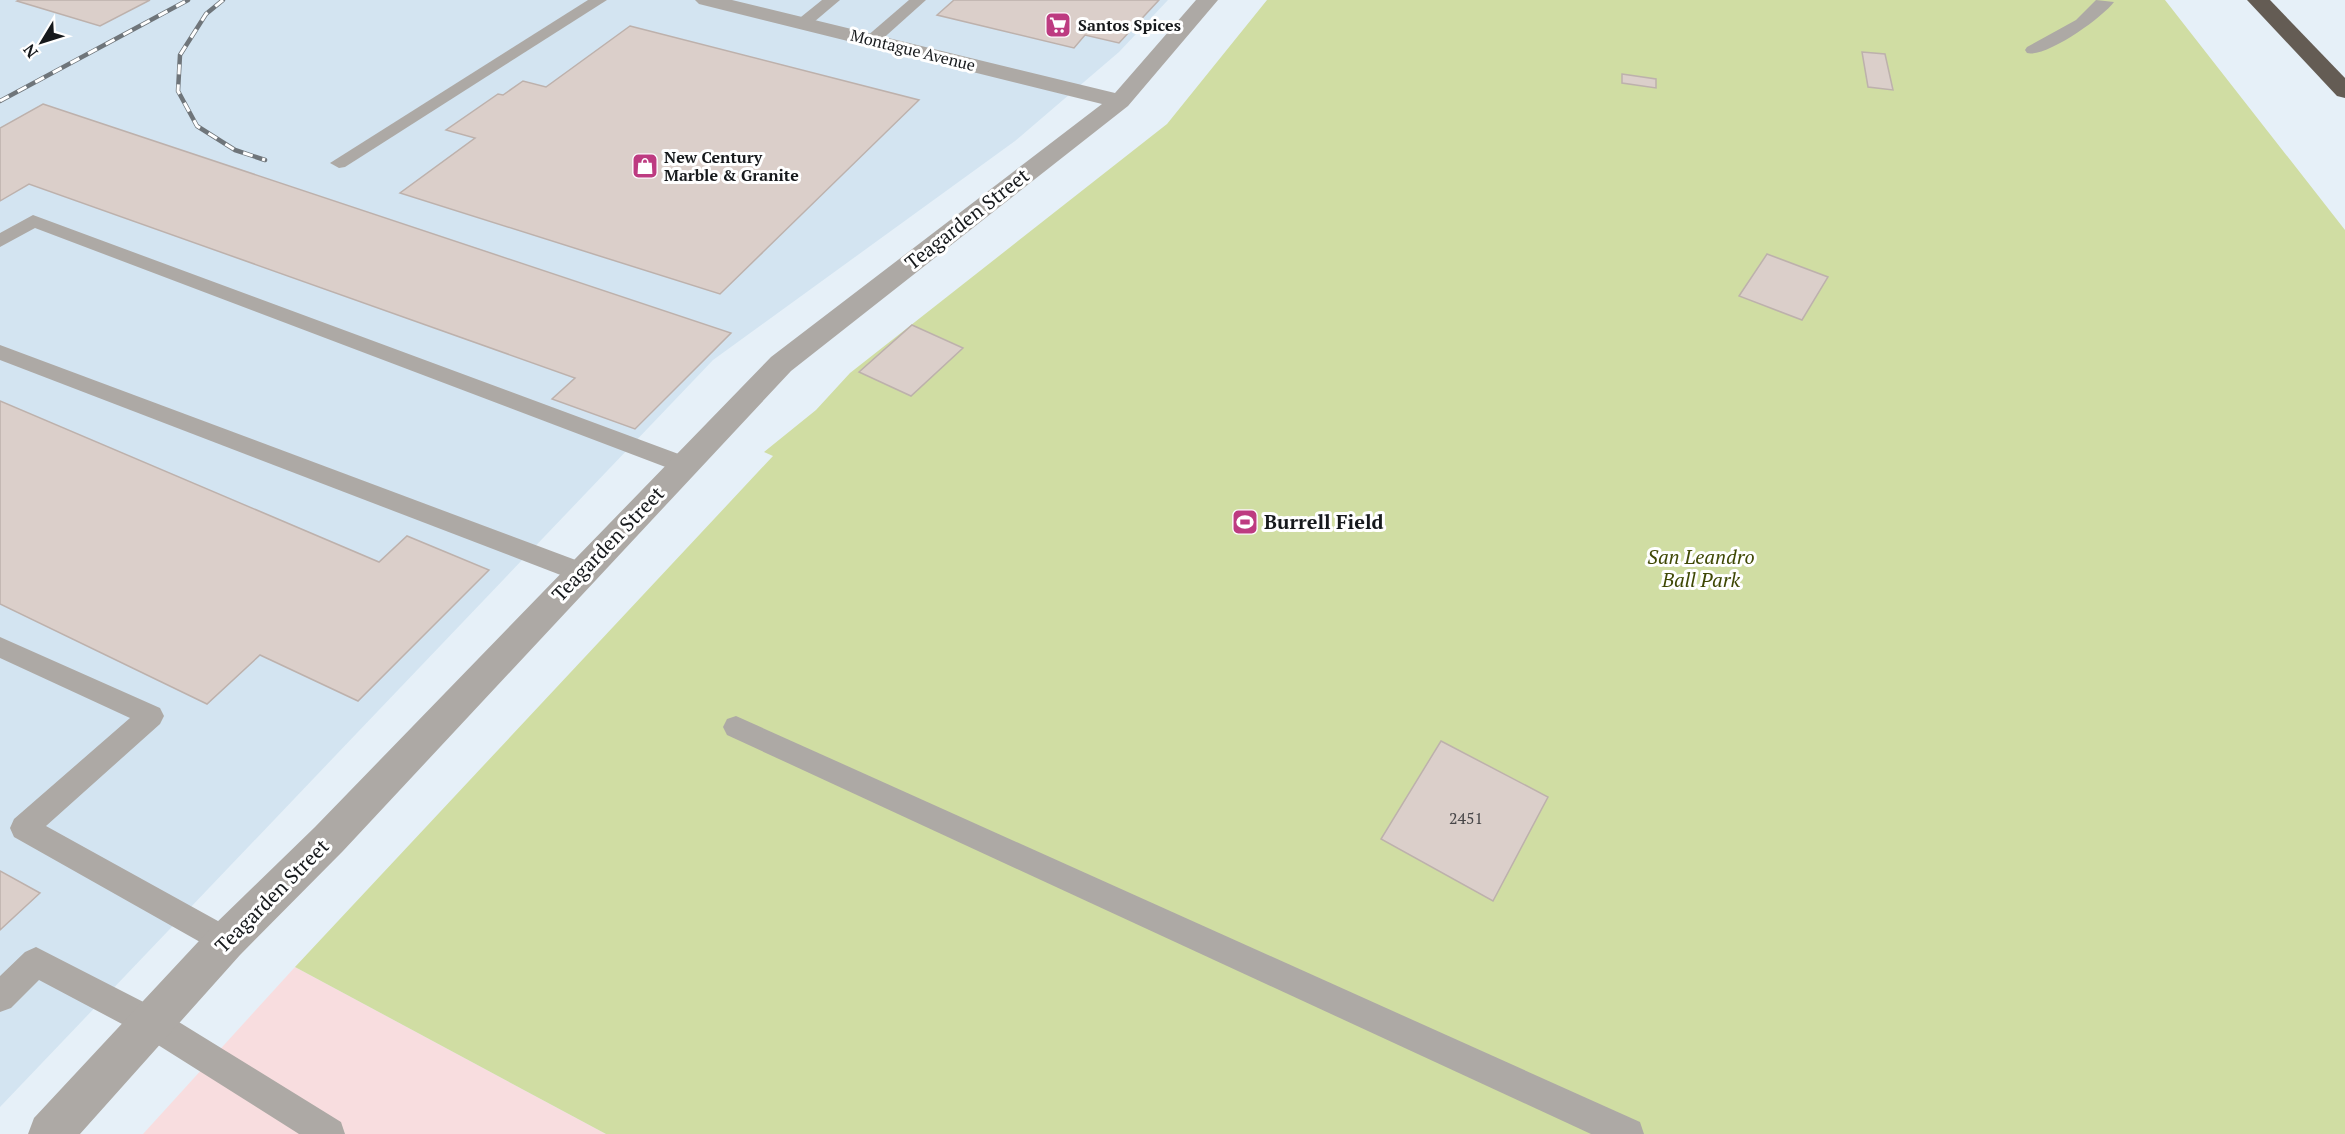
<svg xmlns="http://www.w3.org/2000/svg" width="2345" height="1134" font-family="'PT Serif',serif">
<rect width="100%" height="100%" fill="#e6f0f8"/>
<!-- commercial -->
<polygon fill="#f8dddf" points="295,967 606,1134 143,1134"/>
<!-- built -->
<polygon fill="#d3e4f1" points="0,0 1168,0 1119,52 1015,141 713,360 0,1107"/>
<!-- green -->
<polygon fill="#d0dda3" points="1267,0 2165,0 2345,230 2345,1134 606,1134 295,967 773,456 764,452 816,410 850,373 1167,124"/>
<!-- building -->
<g fill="#dbcfca" stroke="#bdb1ac" stroke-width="1.5">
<polygon points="150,0 100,26 17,1 19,0"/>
<polygon points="954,0 1159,0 1119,43 1085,35 1074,48 937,15"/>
<polygon points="630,26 919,100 720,294 400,193 475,138 446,130 498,94 503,95 523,81 546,87"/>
<polygon points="1862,52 1885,54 1893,90 1868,87"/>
<polygon points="1622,74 1656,79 1656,88 1622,83"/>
<polygon points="43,104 731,333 635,429 552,399 575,378 29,184 0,201 0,128"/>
<polygon points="1767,254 1828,277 1802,320 1739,296"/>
<polygon points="912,325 963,348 911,396 859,372"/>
<polygon points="0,401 379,562 407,536 489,570 358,701 260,655 207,704 0,604"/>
<polygon points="1441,741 1548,797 1493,901 1381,839"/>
<polygon points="0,871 40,893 0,930"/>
</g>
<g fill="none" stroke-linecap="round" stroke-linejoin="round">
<!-- lane -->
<g fill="#ada9a5" fill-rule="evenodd">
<polygon points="588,0 607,0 345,167 339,168 330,163"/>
<polygon points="822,0 840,0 808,27 796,27 794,24 796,21"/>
<polygon points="909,0 926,0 878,43 866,43 864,40 866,37"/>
<path d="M2096,0L2114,2C2102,18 2046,58 2027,53L2025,50L2027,47L2076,20Z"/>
<polygon points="33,215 692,459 695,465 692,471 684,473 676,471 35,228 0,247 0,233"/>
<polygon points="0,345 589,565 592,572 589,579 580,581 571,579 0,360"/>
<polygon points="0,637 160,708 164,716 160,724 46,826 236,931 241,941 236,951 226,955 216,951 14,837 10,828 14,819 130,718 0,658"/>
<polygon points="736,716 1640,1122 1644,1134 1591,1134 727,735 723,727 727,719"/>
<polygon points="36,947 161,1011 341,1122 345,1134 299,1134 139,1033 39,980 11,1008 0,1012 0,976 25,952"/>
</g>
<!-- street -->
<polygon fill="#ada9a5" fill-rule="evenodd" points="695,0 732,0 1115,93 1196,0 1218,0 1128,106 791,371 343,851 240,955 80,1134 28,1134 34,1118 212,927 315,827 771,357 1102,104 699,4"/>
<!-- highway -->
<polygon fill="#645c54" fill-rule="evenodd" points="2247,0 2270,0 2345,78 2345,98 2337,96"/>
<!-- rail casing -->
<g stroke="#6f757a" stroke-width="4.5">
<g id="rail">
<polyline points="223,0 206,14 180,55 178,91 197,126 235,150 265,160"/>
<polyline points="0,101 188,0"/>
</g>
</g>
<!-- rail -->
<use href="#rail" stroke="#fff" stroke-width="3" stroke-dasharray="10" stroke-linecap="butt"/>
</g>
<!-- icons -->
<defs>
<g id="supermarket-square" transform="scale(1.35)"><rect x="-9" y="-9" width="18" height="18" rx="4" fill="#bd3b81" stroke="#fff"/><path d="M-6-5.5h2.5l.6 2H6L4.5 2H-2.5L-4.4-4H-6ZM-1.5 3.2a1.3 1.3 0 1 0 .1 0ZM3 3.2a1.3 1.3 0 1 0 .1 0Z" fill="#fff"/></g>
<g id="shop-square" transform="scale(1.35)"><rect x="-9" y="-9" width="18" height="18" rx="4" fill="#bd3b81" stroke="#fff"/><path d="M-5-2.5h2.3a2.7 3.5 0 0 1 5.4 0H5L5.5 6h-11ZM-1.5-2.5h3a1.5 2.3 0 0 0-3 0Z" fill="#fff"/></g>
<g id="stadium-square" transform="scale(1.35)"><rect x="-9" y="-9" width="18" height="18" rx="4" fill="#bd3b81" stroke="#fff"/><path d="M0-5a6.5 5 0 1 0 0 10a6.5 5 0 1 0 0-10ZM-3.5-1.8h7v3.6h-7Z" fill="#fff"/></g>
</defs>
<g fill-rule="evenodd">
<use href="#supermarket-square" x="1058" y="25"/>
<use href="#shop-square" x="645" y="166"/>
<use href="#stadium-square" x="1245" y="522"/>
</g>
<g text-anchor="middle" stroke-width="6" stroke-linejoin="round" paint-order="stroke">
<!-- far-poi labels -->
<g font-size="16" font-weight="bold" fill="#16191c" stroke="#fff" text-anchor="start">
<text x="1078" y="31">Santos Spices</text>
<text x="664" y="163">New Century<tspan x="664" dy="18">Marble &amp; Granite</tspan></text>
</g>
<!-- far-street labels -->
<g font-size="16" fill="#16191c" stroke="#fff">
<text transform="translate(913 50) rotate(14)" y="6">Montague Avenue</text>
</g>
<!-- number labels -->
<g font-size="16" fill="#474648">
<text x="1466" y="824">2451</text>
</g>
<!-- street labels -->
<g font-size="20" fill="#16191c" stroke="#fff">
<text transform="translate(967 219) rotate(-38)" y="7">Teagarden Street</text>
<text transform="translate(608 544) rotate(-46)" y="7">Teagarden Street</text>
<text transform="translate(272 896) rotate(-45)" y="7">Teagarden Street</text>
</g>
<!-- poi labels -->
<g font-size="20" font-weight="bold" fill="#16191c" stroke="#fff" text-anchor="start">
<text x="1264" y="529">Burrell Field</text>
</g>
<!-- park labels -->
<g font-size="20" font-style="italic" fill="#3f4805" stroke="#fff">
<text x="1701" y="564">San Leandro<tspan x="1701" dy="23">Ball Park</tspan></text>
</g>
</g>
<!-- north arrow -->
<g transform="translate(42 42) rotate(232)" stroke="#ffffff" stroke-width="4.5" paint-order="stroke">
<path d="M0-4.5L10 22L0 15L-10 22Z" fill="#16191c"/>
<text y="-9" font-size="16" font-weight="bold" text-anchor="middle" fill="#16191c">N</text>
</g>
</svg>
